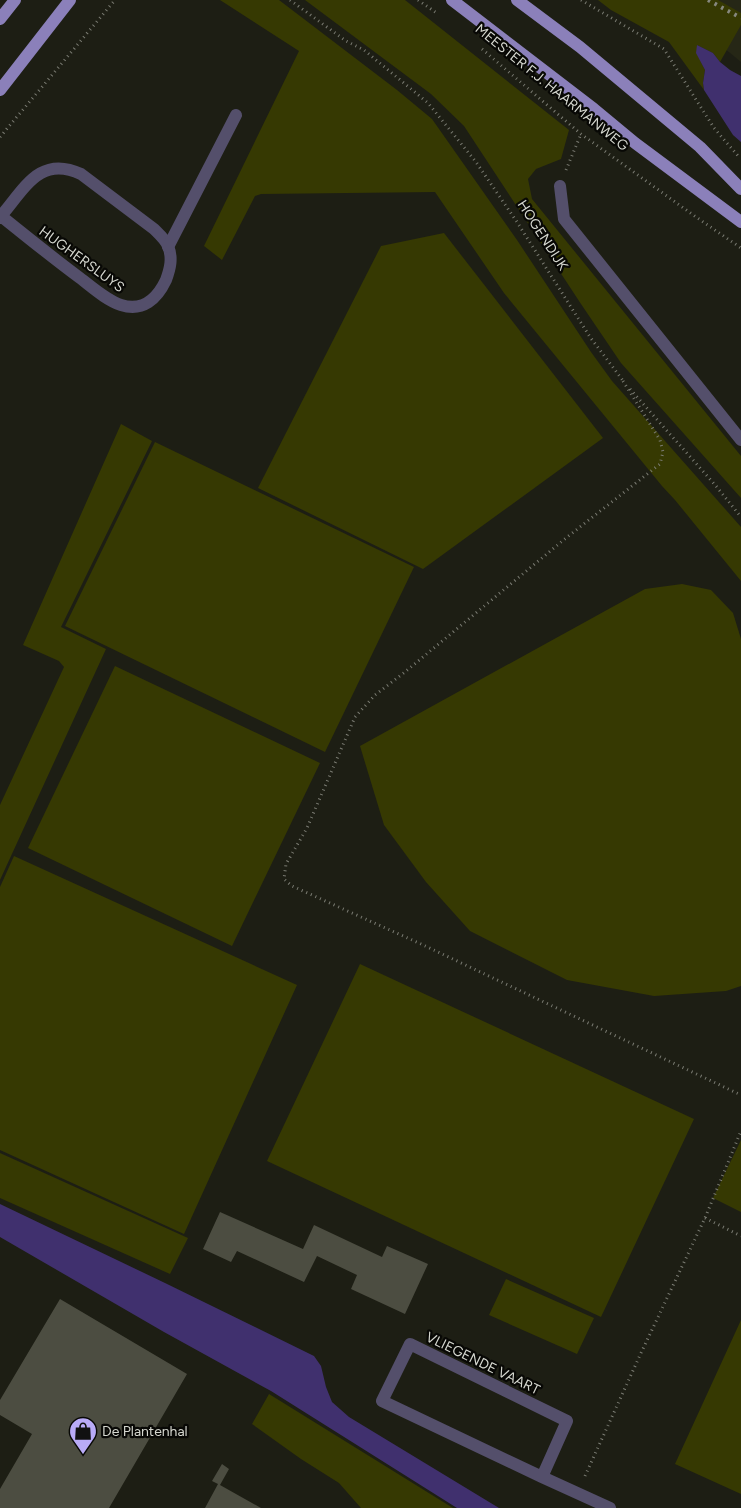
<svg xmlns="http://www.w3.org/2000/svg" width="741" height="1508" font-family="Figtree,sans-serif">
<rect width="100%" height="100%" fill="#1d1e14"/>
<!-- built -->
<polygon fill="#262716" points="666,0 741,0 741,62"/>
<!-- green -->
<g fill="#363902">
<polygon points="220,0 279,0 397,90 432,119 517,240 591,352 612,381 741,527 741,581 675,500 662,486 504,293 435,192 261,194 255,196 222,260 204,246 299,51"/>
<polygon points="305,0 405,0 569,130 561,159 536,169 528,179 532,199 741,456 741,498 621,363 581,304 464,126 431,94"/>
<polygon points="598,0 718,0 741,13 741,25 720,62 713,53 697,45 701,62 705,70 703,83 704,90 669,42 611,10"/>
<polygon points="444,233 603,438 423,569 258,488 381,246"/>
<polygon points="121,424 152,441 61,627 106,649 0,880 0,805 64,667 59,661 23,645"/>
<polygon points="155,442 414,567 325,752 65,626"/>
<polygon points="682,584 711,590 733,613 741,639 741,986 726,991 654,996 567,980 470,931 426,882 384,825 360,746 645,589"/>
<polygon points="115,666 320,763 232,946 28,848"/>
<polygon points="14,856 297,985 184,1234 0,1150 0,887"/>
<polygon points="360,964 694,1119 601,1317 267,1161"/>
<polygon points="741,1140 741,1212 713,1198"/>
<polygon points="0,1153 188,1238 170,1274 0,1198"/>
<polygon points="506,1279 594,1318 577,1354 489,1315"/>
<polygon points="741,1320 741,1494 675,1464"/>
<polygon points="269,1394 453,1508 361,1508 339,1483 301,1459 252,1424"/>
</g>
<!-- water -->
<g fill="#40306e">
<polygon points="697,45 713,53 720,62 730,70 741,76 741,142 733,135 704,90 703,83 705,70 696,53"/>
<polygon points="0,1204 165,1283 314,1356 321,1366 326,1387 332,1402 349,1417 499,1508 457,1508 271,1391 164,1332 0,1237"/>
</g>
<!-- building -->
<g fill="#4c4d41">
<polygon points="220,1212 303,1249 314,1225 382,1257 387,1246 428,1264 405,1314 351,1289 357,1275 317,1256 304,1282 237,1251 231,1262 203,1249"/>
<polygon points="60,1299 187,1374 109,1508 0,1508 0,1489 32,1434 0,1415 0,1400"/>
<polygon points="222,1464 229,1469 220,1485 261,1508 205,1508 218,1484 212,1481"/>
</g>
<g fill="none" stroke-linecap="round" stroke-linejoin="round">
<!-- path -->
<g stroke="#7b7c73" stroke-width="3" stroke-dasharray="1 4" stroke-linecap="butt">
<polyline points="290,0 346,41 364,50 428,103 476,162 517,222 590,337 624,382"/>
<polyline points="418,0 438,14"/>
<polyline points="581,0 664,49 714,128 739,157"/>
<polyline points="482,49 581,134 696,217 741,248"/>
<polyline points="0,137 115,0"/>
<polyline points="566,170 581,134"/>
<polyline points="623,381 660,440 663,452 660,464 566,538 405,672 375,695 355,717 307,828 286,864 284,879 292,886 421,944 741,1095"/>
<polyline points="630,389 716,486 741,517"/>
<polyline points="705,1218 741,1236"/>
<polyline points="585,1476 641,1353 705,1218 741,1131"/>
</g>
<!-- minor -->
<g stroke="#544f6b" stroke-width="12">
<polyline points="560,186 564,219 741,440"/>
<path d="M0,218L1,216C25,188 40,155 81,174L154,229C159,234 165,239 168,246C173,258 170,269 166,280C157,299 143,312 121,305C106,300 92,287 80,278C53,258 27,237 1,216"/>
<polyline points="168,247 236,115"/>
<polyline points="542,1477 567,1421 410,1344 382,1401 542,1477 610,1508"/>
</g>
<!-- major -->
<g stroke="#8b80ba" stroke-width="12">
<polyline points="452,0 594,109 635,143 741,222"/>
<polyline points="517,0 580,47 700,147 741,189"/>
<polyline points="0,19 15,0"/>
<polyline points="0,90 70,0"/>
</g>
<!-- rail -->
<polyline stroke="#87887f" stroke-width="4" stroke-dasharray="2.5 5" stroke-linecap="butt" points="708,0 741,18"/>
</g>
<!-- icons -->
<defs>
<g id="shop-pin" transform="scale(1.4375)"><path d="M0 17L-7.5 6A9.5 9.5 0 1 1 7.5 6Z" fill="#b9abf7" stroke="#080805"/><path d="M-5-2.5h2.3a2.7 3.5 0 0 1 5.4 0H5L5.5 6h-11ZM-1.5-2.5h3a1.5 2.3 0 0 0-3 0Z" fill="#111"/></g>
</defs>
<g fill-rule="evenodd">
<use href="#shop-pin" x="83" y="1431"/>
</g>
<g text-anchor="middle" stroke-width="4.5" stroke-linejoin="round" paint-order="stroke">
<!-- street labels -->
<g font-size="14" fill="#d6d8d0" stroke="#080805">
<text transform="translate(552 87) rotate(39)" y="5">MEESTER F.J. HAARMANWEG</text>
<text transform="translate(543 235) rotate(57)" y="5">HOGENDIJK</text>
<text transform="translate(82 259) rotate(36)" y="5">HUGHERSLUYS</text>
<text transform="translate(483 1363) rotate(26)" y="5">VLIEGENDE VAART</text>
</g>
<!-- poi labels -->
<g font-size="14" fill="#d6d8d0" stroke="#080805" text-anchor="start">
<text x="102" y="1436">De Plantenhal</text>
</g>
</g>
</svg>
